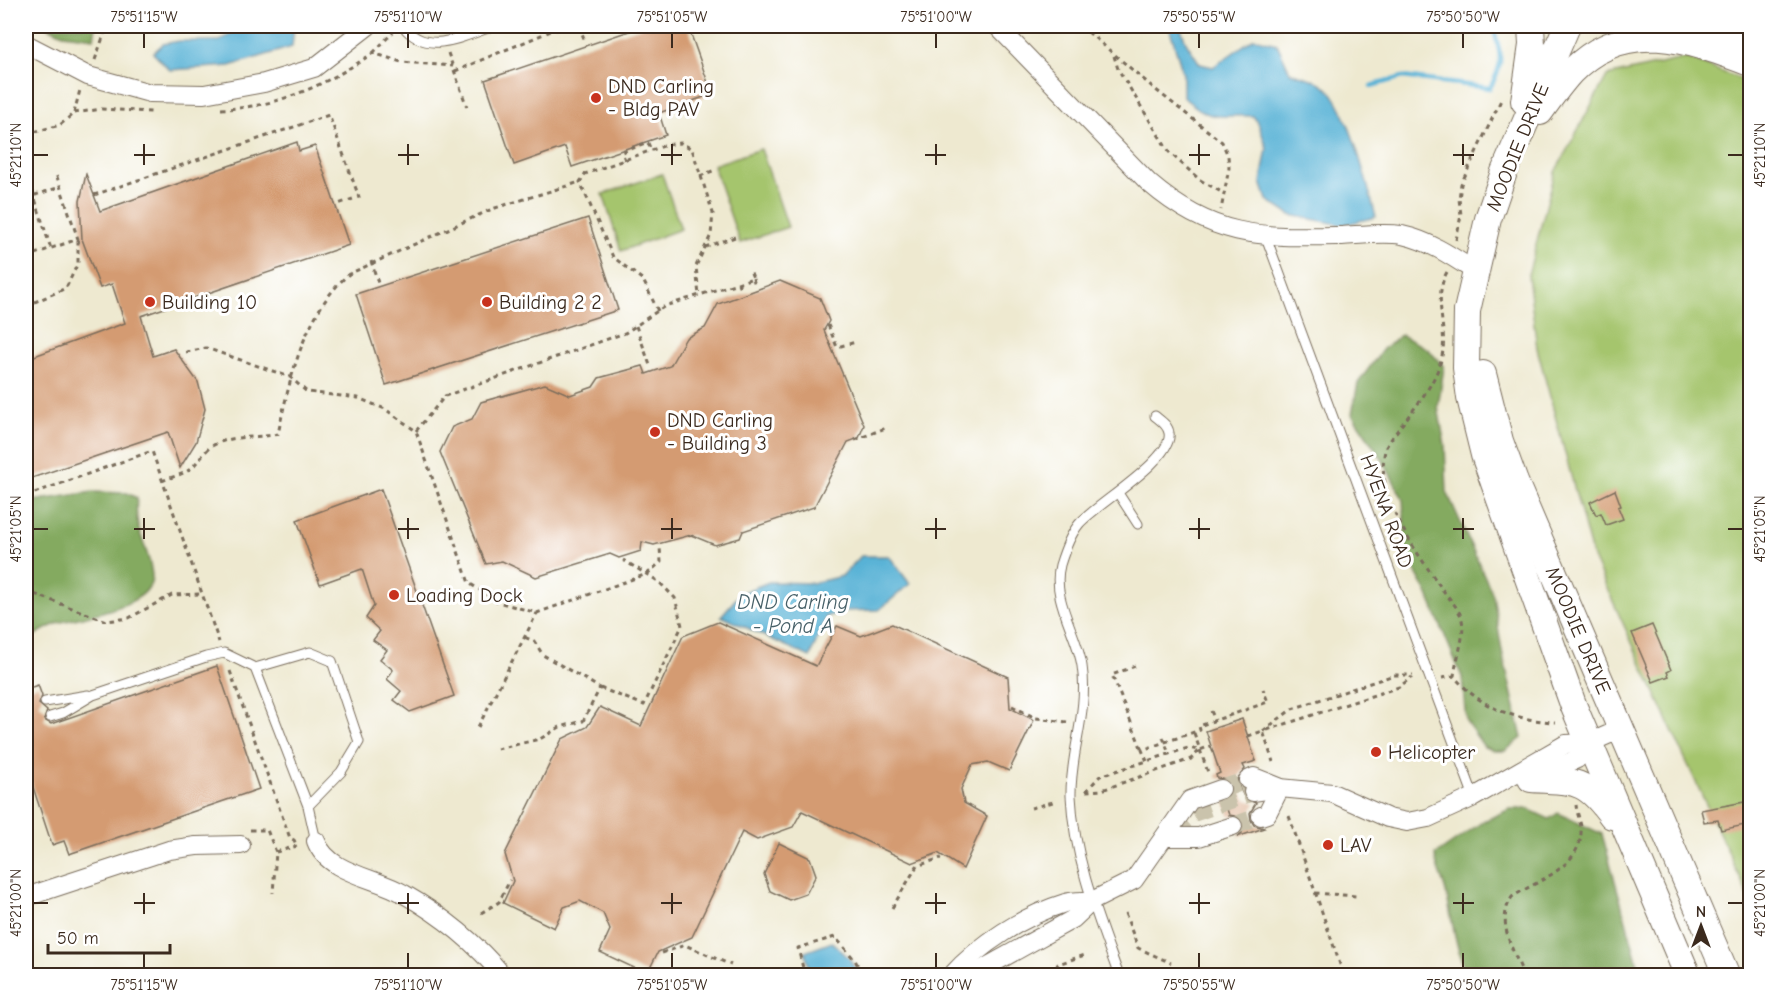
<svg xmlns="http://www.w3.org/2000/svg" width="1776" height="1001" font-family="'Comic Neue',sans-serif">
<rect width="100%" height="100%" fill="#fff"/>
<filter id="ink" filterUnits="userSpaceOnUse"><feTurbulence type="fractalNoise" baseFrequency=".0167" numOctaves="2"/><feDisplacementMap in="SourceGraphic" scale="12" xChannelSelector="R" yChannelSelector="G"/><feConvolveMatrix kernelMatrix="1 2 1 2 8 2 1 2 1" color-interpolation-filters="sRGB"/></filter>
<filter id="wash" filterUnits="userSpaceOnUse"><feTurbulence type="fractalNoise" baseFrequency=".008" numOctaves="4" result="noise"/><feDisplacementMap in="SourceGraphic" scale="24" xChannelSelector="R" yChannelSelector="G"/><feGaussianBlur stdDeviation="1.35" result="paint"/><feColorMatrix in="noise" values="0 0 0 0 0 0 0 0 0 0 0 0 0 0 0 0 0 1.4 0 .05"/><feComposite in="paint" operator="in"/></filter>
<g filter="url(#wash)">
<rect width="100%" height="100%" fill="#eee9d0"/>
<!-- green -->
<g fill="#a5c56d" stroke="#707846" stroke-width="1.5">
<polygon points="1687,58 1750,83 1750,900 1593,558 1537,348 1528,275 1555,172 1607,76"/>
<polygon points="761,149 788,227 740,243 713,165"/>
<polygon points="662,174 681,229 621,251 603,194"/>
</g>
<!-- forest -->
<g fill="#84aa60" stroke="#606a3f" stroke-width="1.5">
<polygon points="46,26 96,26 94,38 63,34"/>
<polygon points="1401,335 1428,349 1444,367 1438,407 1445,446 1447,492 1493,595 1502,651 1522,738 1505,751 1494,751 1484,747 1466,721 1462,677 1427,593 1406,554 1403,499 1382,459 1352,414 1358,383 1383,349"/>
<path d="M93,492L127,493L137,498C133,533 149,546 152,575C155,607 80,616 59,623C47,627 36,635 26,640V502Z"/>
<path d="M1510,809H1528L1549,819L1558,813L1602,834L1641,975H1466C1456,948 1452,920 1446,892C1443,879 1436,869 1435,855L1484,821Z"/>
</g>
<!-- water -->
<g fill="#59b2d6" stroke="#4a6e7a" stroke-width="1.5">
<polygon points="268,26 298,26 294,26 292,47 230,66 170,70 153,53 163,44 179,41 220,41 235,31 264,31"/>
<path d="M1169,26H1180L1186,42L1200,64L1213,67L1254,38L1277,44L1290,72C1301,76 1317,79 1325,86C1348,103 1368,188 1376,217L1343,225L1290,215L1267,200L1261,182L1267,148L1258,123L1253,116C1215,114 1215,124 1183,97V74Z"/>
<polygon points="861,556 889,556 910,584 879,610 842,611 826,617 810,657 721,616 741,593 769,582 813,583 842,576"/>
<polygon points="832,942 849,958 859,975 811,975 805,952"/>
</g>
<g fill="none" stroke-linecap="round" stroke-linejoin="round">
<!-- stream -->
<path stroke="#59b2d6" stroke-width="4.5" d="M1371,86L1403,77L1490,88C1506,58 1500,56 1493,26"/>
</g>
<g id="blocks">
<!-- building -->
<g fill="#d49b72">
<polygon points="644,26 688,26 712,94 659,113 666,135 572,167 565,147 514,165 485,80"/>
<polygon points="297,142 299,151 315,146 349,245 141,316 153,356 174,349 198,382 205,409 196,442 180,468 168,432 26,480 26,359 125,323 112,284 100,288 82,239 80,201 86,174 100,211"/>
<polygon points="588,218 618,310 386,385 356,294"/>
<polygon points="780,281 820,298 829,321 824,330 864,425 859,438 848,442 814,507 743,531 740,538 715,545 691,535 654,545 642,542 641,551 619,558 610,554 536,577 502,561 486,564 440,452 452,427 472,419 481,402 545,384 570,395 593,387 599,378 643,366 646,374 670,366 686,338 705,328 718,304"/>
<polygon points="381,489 454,696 410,712 394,700 401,691 387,679 393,670 380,659 387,650 373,640 380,631 366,618 374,606 362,569 320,584 297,520"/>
<polygon points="1615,490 1621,506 1618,507 1623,519 1606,525 1601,513 1596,515 1590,502"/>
<polygon points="718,622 816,666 837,626 861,636 892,624 1008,677 1010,708 1034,720 1009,771 988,762 972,765 961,789 964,803 987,816 963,869 938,853 912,863 802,811 793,827 757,840 742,832 692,937 658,952 647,974 600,952 610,930 603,913 580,901 564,907 554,928 503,903 513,881 505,854 562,739 587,727 600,707 641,726 683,636"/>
<polygon points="1652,625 1671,670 1667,672 1669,676 1653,682 1632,633"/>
<polygon points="217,666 259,789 69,854 64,841 52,845 26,766 26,689 38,685 42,696 39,704 47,711 44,720 51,724"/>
<polygon points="1242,719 1256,761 1243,765 1245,769 1237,779 1238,784 1245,799 1256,803 1250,813 1251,820 1254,825 1264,828 1237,837 1242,833 1244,823 1240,817 1229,815 1224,800 1230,796 1232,786 1228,780 1217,778 1216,775 1220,773 1206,731"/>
<polygon points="1750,801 1750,824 1721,830 1718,820 1704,822 1701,810"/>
<polygon points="779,843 810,858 816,875 806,894 789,900 770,891 764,874"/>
</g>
</g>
</g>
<g filter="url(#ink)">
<use href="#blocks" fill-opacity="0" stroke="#7a6d5c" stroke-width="1.5"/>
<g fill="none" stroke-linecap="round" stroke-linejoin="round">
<!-- minor-tunnel -->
<g stroke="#cac3ac" stroke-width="18" stroke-dasharray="18 9" stroke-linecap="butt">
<polyline points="1221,789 1248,780"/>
<polyline points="1233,826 1261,816"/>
<polyline points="1172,832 1193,813 1253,792"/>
</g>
<!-- service casing -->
<g stroke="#7a6d5c" stroke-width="11">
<g id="service">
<path d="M403,26C427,57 463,36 494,26"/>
<polyline points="1266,237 1474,797"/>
<polyline points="1118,493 1138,524"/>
<polyline points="45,702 88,695"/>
<polyline points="50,717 63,713 93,695 206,657 224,653 255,668"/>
<polyline points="308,806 255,668 310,652 332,661 359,742 341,772 308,806 316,841"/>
<path d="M1119,976C1098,918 1074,859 1071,796C1070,752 1089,711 1082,666C1077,633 1051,599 1060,565C1064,552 1070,535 1079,524C1095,505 1174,459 1169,433C1168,425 1161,421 1155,416"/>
</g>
</g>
<!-- minor casing -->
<g stroke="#7a6d5c" stroke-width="20">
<g id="minor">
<path d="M997,26L1149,183C1214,239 1261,237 1342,236C1361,235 1384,232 1402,235C1430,241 1453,257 1476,272"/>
<polyline points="26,44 88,76 150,93 204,94 264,83 314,68 368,26"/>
<polyline points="1534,778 1577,759 1589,743"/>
<polyline points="1248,780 1254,777 1279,787"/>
<polyline points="1253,792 1280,788 1332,793 1388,818 1407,822 1428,818 1474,797 1566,744 1589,743 1621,729"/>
<polyline points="1261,816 1267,814 1280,788"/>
<polyline points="1167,837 1199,837 1233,826"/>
<path d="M316,841C328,874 376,877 404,894C441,915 476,943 503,976"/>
<polyline points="26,897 169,850 196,846 241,845"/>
<path d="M951,976C980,944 1023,916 1065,903C1073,900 1084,901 1092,901"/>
<polyline points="970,976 1073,919 1092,901 1134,880 1190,800 1221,789"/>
</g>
</g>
<!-- secondary casing -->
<g stroke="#7a6d5c" stroke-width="28">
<g id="secondary">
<polyline points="1567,26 1504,172 1488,219 1467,311 1466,368 1470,398 1484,455 1574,707 1688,976"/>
<polyline points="1710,26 1750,43"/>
<polyline points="1524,101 1532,45 1531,26"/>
<path d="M1540,112C1550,98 1560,84 1571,72C1625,16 1689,40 1750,63"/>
<path id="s1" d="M1483,374L1500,441L1515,482L1727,976"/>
<path d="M1531,779C1575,782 1585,778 1612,816"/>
</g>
</g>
<!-- path -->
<g stroke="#7a6d5c" stroke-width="3" stroke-dasharray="4.5 4.5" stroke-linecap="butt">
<polyline points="147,26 187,29 195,26"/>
<polyline points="579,26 585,41"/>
<polyline points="1081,26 1156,90 1222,142 1228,156 1229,168 1221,210"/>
<polyline points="108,31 142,26"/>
<polyline points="373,53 393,32"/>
<polyline points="448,53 467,107"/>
<polyline points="1114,56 1118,69 1169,152 1200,180 1225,194"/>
<polyline points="95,60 107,26"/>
<polyline points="455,71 563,26"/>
<path d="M221,109C277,108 328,84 373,53L401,62L453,66"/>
<polyline points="74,113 80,90"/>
<polyline points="26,134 60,125 74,113 102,109 151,112"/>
<polyline points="625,160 622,152 648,143 651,150"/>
<polyline points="700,176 715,170"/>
<polyline points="30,183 51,249"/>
<polyline points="94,195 329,115 359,197 335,205"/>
<polyline points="26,198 60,187"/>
<polyline points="1456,240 1461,215 1459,199 1461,184 1502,98"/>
<polyline points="705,247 738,236"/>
<polyline points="26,257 78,239 56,174"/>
<polyline points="371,261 379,286"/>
<path d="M1447,272C1433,297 1446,324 1443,350C1438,388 1405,416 1386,447C1372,493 1415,550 1440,586C1446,595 1457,606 1461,616C1467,634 1456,658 1454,676C1480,708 1515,720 1555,722"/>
<polyline points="753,278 755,286"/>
<polyline points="738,283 741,291"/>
<polyline points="26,306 66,288 78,263 78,239"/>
<polyline points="658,311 643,280 613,257 580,182 585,174 666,145 681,143 692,149 713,213 711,235 696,266 699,296"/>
<polyline points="828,325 837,347 856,342"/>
<polyline points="636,326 651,368"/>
<polyline points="186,352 206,348 290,377 307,392 358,398 385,409 416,431 469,583 498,602 537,613 647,574 661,562 660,547"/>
<polyline points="416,431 445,396 625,333 665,306 753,278 750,270"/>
<polyline points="855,440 888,427"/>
<path d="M162,481C171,477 182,475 189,470C198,463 203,452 212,446C232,434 256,439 278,434C290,378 304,313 349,274L492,209L580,182"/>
<polyline points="26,496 152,451 219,642"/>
<polyline points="26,591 107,621 129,618 172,595 202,594"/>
<polyline points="1135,666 1112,675 1142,750"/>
<polyline points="230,671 290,838 294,840 297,846"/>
<polyline points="1442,678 1454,676"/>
<polyline points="600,688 644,705 682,626 675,598 658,581 623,560"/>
<polyline points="1012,706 1036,718 1067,722"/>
<polyline points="1211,711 1215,720"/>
<polyline points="478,727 537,613"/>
<polyline points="1267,730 1399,687 1412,677"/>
<polyline points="1263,731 1292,709 1394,675 1413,675"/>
<polyline points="1194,733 1209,775"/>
<polyline points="1248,736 1263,731 1273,762"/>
<polyline points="1163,737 1169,754"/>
<polyline points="497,749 540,739 560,727 583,721 600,688 543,655 534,641 524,637"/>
<polyline points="1147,761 1142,750 1200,730 1199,726 1268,702 1263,689"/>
<polyline points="1086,791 1100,776 1188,748 1200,750 1211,746"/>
<polyline points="1086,791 1102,790 1191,759 1200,750"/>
<polyline points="1031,808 1057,801"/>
<polyline points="1289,816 1344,976"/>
<polyline points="250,830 267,830 276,852 273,893"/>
<polyline points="276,852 297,846"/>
<polyline points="1315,893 1357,896"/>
<polyline points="892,908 917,866 941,858"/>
<polyline points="481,913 499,902 510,880"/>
<polyline points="1125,913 1138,948 1171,963"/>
<polyline points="662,953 685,945 731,965"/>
<polyline points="805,976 798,948 835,937 855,960 863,976"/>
<polyline points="1052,976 1058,964 1085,955"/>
<path d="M1524,976C1514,951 1495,922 1512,897C1538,880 1579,868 1581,833C1582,823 1577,815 1576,805"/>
</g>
<!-- service -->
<use href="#service" stroke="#fff" stroke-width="9"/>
<!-- minor -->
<use href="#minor" stroke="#fff" stroke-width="18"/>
<!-- secondary -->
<use href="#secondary" stroke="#fff" stroke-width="26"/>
</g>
</g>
<!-- ticks -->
<path fill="none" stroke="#3b2a1e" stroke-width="2" d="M144,33V48M408,33V48M672,33V48M936,33V48M1199,33V48M1463,33V48M144,144V165M408,144V165M672,144V165M936,144V165M1199,144V165M1463,144V165M33,155H48M134,155H155M398,155H419M661,155H682M925,155H946M1189,155H1210M1453,155H1474M1728,155H1743M144,518V539M408,518V539M672,518V539M936,518V539M1199,518V539M1463,518V539M33,529H48M134,529H155M398,529H419M661,529H682M925,529H946M1189,529H1210M1453,529H1474M1728,529H1743M144,893V914M408,893V914M672,893V914M936,893V914M1199,893V914M1463,893V914M33,903H48M134,903H155M398,903H419M661,903H682M925,903H946M1189,903H1210M1453,903H1474M1728,903H1743M144,953V968M408,953V968M672,953V968M936,953V968M1199,953V968M1463,953V968"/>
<!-- markers -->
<g fill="#c8321e" stroke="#fff" stroke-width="2">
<circle cx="596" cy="98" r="6"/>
<circle cx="150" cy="302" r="6"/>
<circle cx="487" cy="302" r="6"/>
<circle cx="655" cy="432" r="6"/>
<circle cx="394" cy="595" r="6"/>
<circle cx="1376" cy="752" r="6"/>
<circle cx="1328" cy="845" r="6"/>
</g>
<g text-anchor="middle" stroke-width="6" stroke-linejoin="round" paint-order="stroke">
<!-- poi labels -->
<g font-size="20" fill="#3b2a1e" stroke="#fff" text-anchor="start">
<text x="608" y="93">DND Carling<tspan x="608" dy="23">- Bldg PAV</tspan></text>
<text x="162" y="309">Building 10</text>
<text x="499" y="309">Building 2 2</text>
<text x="667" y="427">DND Carling<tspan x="667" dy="23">- Building 3</tspan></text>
<text x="406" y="602">Loading Dock</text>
<text x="1388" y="759">Helicopter</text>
<text x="1340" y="852">LAV</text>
</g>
<!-- street labels -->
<g font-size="20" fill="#3b2a1e" stroke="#fff">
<text transform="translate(1517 147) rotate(-68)" y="7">MOODIE DRIVE</text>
<text transform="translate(1387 511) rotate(70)" y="7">HYENA ROAD</text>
<text dy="7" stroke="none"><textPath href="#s1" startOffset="274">MOODIE DRIVE</textPath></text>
</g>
<!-- water labels -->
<g font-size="21" font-style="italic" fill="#476068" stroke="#fff">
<text x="793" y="609">DND Carling<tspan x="793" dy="24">- Pond A</tspan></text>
</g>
</g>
<!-- margin -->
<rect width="1776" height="1001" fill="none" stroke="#fff" stroke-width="66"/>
<!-- north arrow -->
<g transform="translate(1701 926)" stroke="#ffffff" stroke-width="4.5" paint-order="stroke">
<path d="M0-4.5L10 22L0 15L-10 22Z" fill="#3b2a1e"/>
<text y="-9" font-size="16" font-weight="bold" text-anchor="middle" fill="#3b2a1e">N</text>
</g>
<!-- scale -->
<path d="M48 944v9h122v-9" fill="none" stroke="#3b2a1e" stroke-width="3"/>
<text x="57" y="944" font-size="18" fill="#3b2a1e" stroke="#ffffff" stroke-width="4.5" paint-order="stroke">50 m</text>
<rect x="33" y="33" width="1710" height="935" fill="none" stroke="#3b2a1e" stroke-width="2"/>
<g font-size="15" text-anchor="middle" fill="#3b2a1e">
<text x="144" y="22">75°51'15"W</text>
<text x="408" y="22">75°51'10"W</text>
<text x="672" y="22">75°51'05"W</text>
<text x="936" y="22">75°51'00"W</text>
<text x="1199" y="22">75°50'55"W</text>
<text x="1463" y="22">75°50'50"W</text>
<text transform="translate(16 155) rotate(-90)" y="5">45°21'10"N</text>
<text transform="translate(1760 155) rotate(-90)" y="5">45°21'10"N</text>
<text transform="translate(16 529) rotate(-90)" y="5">45°21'05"N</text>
<text transform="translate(1760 529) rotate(-90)" y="5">45°21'05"N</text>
<text transform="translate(16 903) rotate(-90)" y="5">45°21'00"N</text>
<text transform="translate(1760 903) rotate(-90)" y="5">45°21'00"N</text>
<text x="144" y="990">75°51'15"W</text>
<text x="408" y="990">75°51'10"W</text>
<text x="672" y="990">75°51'05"W</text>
<text x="936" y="990">75°51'00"W</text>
<text x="1199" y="990">75°50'55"W</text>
<text x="1463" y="990">75°50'50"W</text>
</g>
</svg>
